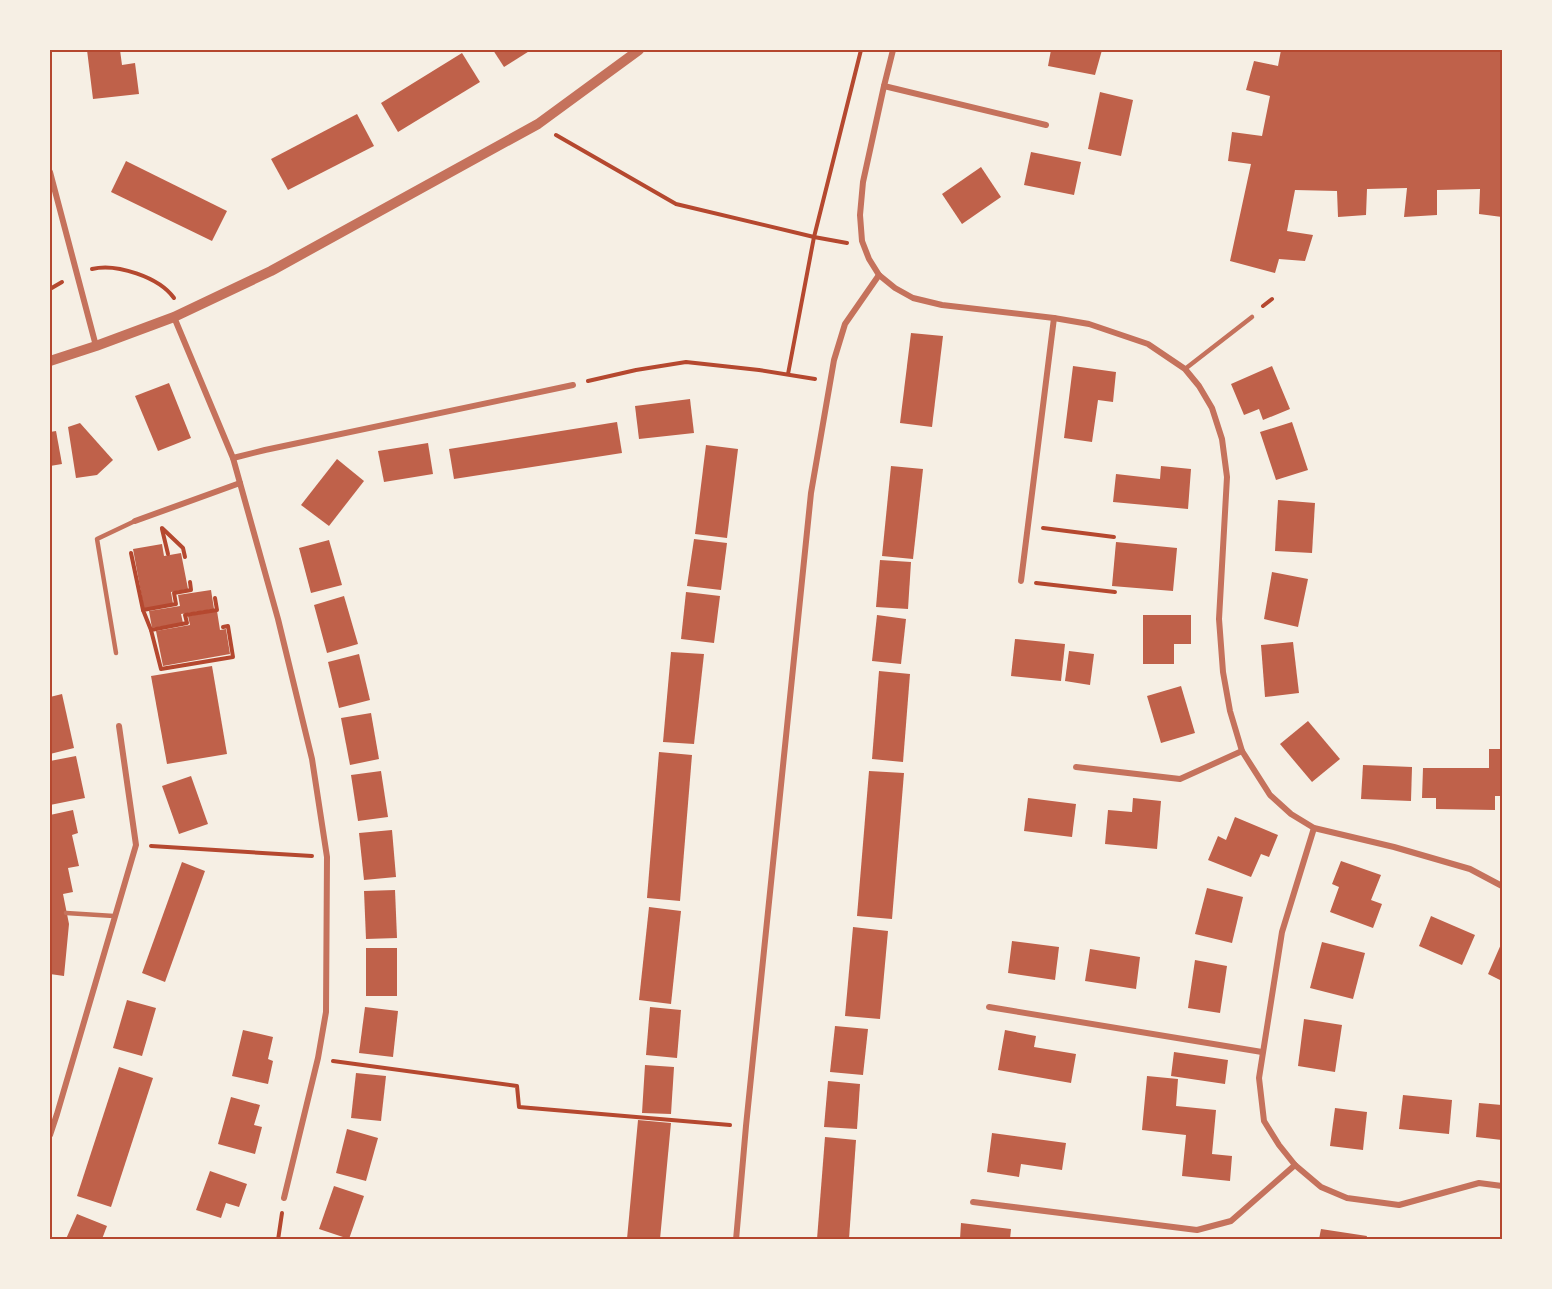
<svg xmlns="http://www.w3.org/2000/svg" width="1552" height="1289" font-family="'Times New Roman',serif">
<rect width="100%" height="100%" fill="#f6efe4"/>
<!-- building -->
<g fill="#bf614a">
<polygon points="87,50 120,50 122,65 135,63 139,94 93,99"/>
<polygon points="493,50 531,50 504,67"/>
<polygon points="1051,50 1102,50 1095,75 1048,66"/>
<polygon points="1281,50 1502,50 1502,217 1479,214 1480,189 1437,190 1437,215 1404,217 1407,188 1367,189 1366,215 1338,217 1337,191 1295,190 1287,231 1313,235 1305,261 1279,259 1275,273 1230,261 1251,164 1228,161 1232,132 1262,136 1270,96 1246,90 1254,61 1278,66"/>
<polygon points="462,53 480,82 398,132 381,103"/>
<polygon points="1100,92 1133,100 1121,156 1088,149"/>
<polygon points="357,114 374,146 288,190 271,159"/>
<polygon points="1031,152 1081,162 1074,195 1024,185"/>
<polygon points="126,161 227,211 212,241 111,192"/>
<polygon points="981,167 1001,197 962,224 942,194"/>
<polygon points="911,333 943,336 932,427 900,423"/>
<polygon points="1073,366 1116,372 1113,402 1098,400 1092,442 1064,438"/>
<polygon points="1272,366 1290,409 1263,420 1259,409 1244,415 1231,384"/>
<polygon points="169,383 191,438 158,451 135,396"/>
<polygon points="690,399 694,433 639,439 635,406"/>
<polygon points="617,422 622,453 454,479 449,449"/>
<polygon points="1292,422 1308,470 1276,480 1260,432"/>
<polygon points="80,423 113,460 97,475 76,478 68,427"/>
<polygon points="56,431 62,464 50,466 50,432"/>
<polygon points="428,443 433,474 384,482 378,451"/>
<polygon points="706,445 738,449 727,538 695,534"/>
<polygon points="337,459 364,481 329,526 301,505"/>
<polygon points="891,466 923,469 913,559 882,556"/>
<polygon points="1161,466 1191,469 1188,509 1113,502 1116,474 1160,479"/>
<polygon points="1278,500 1315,503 1312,553 1275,551"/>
<polygon points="694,539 727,543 721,590 687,586"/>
<polygon points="329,540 342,585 311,593 299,548"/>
<polygon points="1116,542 1177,548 1173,591 1112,586"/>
<polygon points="162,544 164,556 181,553 188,589 171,592 173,604 144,609 133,549"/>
<polygon points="880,560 911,562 908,609 876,607"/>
<polygon points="1272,572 1308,579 1298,627 1264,619"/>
<polygon points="211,590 214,609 181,614 183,623 152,628 149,611 180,606 178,595"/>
<polygon points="686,592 720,596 714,643 681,639"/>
<polygon points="344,596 358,644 327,653 314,605"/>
<polygon points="217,611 220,630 226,629 230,654 163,666 156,631 190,625 188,616"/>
<polygon points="877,615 906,619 901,664 872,661"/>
<polygon points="1143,615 1191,615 1191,644 1174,644 1174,664 1143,664"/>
<polygon points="1015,639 1065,644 1061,681 1011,676"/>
<polygon points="1293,642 1299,693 1265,697 1261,645"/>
<polygon points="1069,651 1094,654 1090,685 1065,681"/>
<polygon points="671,652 704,654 694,744 663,742"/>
<polygon points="359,654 370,700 339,708 328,662"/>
<polygon points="212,666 227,754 167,764 151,676"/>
<polygon points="879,671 910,674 903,762 872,759"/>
<polygon points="1181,686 1195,733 1161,743 1147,696"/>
<polygon points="62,694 74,748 50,754 50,697"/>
<polygon points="371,713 379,759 350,765 341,718"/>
<polygon points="1308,721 1340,759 1312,782 1280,744"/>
<polygon points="1489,749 1502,749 1502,796 1495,796 1495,810 1436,809 1436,798 1422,798 1423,768 1489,768"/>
<polygon points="659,752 692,755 680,901 647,898"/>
<polygon points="76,756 85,798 50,805 50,761"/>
<polygon points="1363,765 1412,767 1411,801 1361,799"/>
<polygon points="381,771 388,817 358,821 351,775"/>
<polygon points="869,771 904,773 892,919 857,916"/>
<polygon points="191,776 208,824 179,834 162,786"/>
<polygon points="1028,798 1076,804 1072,837 1024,831"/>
<polygon points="1133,798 1161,801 1157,849 1105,844 1108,810 1132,812"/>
<polygon points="73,810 78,833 72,835 79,866 68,868 73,892 63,894 69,924 64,976 50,974 50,815"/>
<polygon points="1235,817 1278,835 1269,857 1261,854 1251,877 1208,860 1218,836 1226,840"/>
<polygon points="392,830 396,877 364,880 359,833"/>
<polygon points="1341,861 1381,875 1371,900 1382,904 1373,928 1330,912 1339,887 1332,884"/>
<polygon points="182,862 205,871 165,982 142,973"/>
<polygon points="1207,888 1243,897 1232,943 1195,934"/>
<polygon points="395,890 397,938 366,939 364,891"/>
<polygon points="649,907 681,911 671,1004 639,1000"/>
<polygon points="1431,916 1475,935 1462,965 1419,946"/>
<polygon points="853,927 888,931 880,1019 845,1016"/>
<polygon points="1012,941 1059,947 1055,980 1008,973"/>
<polygon points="1322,942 1365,953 1353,999 1310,988"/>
<polygon points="1502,942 1502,981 1488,974"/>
<rect x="366" y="948" width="31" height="48"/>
<polygon points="1090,949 1140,957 1136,989 1085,981"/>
<polygon points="1195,960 1227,966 1220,1013 1188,1008"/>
<polygon points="127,1000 156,1008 142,1056 113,1048"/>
<polygon points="365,1007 398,1011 393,1057 359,1053"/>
<polygon points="650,1007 681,1010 677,1058 646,1055"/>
<polygon points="1304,1019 1342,1025 1335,1072 1298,1066"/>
<polygon points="835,1026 868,1029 863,1075 830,1072"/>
<polygon points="243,1030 273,1037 268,1059 273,1061 268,1084 232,1076"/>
<polygon points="1005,1030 1036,1036 1034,1047 1076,1054 1071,1083 998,1070"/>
<polygon points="1174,1052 1228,1060 1225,1084 1171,1076"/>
<polygon points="645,1065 674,1067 671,1114 642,1113"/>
<polygon points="119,1067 153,1078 111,1207 77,1196"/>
<polygon points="356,1073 386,1076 381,1121 351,1118"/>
<polygon points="1147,1076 1178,1079 1176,1106 1216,1110 1212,1154 1232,1156 1230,1181 1182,1176 1186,1135 1142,1130"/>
<polygon points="828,1081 860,1084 857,1129 824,1127"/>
<polygon points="1403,1095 1452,1100 1449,1134 1399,1129"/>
<polygon points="231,1097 260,1105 254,1125 262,1127 255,1154 218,1144"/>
<polygon points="1479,1103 1502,1105 1502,1140 1476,1137"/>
<polygon points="1335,1108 1367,1112 1363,1150 1330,1146"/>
<polygon points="638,1120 671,1123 660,1239 627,1239"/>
<polygon points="347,1129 378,1138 366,1181 336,1173"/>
<polygon points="992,1133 1066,1143 1062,1170 1021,1164 1019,1177 987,1172"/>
<polygon points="825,1137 856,1140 849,1239 817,1239"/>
<polygon points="210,1171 247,1184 239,1207 226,1203 221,1218 196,1210"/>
<polygon points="334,1186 364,1196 349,1239 319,1229"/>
<polygon points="77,1214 107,1226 102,1239 66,1239"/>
<polygon points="961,1223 1011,1229 1010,1239 960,1239"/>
<polygon points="1321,1229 1367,1236 1366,1239 1319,1239"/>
</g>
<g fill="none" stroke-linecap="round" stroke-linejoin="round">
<!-- path -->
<g stroke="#b5482f" stroke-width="4">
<polyline points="556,135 676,204 814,237 847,243"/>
<path d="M92,269C116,263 159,277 174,298"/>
<polyline points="50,289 62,282"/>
<polyline points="1263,306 1272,299"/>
<polyline points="788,374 814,237 861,50"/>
<polyline points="588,381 636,370 686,362 759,370 815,379"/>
<polyline points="162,528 183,548 185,557"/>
<polyline points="1043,528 1114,537"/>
<polyline points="162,529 168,554"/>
<polyline points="131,553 143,610"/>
<polyline points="1036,583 1115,592"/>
<polyline points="215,598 217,610 185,615 187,623 151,630 161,669 233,657 228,626 223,627"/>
<polyline points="151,630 143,610 176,604 174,593 191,590 190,582"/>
<polyline points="151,846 312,856"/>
<polyline points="333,1061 517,1086 519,1107 730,1125"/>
<polyline points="278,1240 282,1213"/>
</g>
<!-- service -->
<g stroke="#c5725c" stroke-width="4.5">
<polyline points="1185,369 1252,317"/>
<polyline points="116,653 97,539 135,521"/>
<polyline points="66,913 114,916"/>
</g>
<!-- minor -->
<g stroke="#c5725c" stroke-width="6">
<polyline points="893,50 884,86 863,182 860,215 862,241 869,259 879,275 895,288 913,298 942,305 1054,318 1089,324 1148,344 1185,369 1199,386 1212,408 1222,439 1227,477 1219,619 1223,672 1230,711 1242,751 1270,795 1291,814 1314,828 1394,847 1470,869 1502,886"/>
<polyline points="884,86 1046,125"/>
<polyline points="50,172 96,346"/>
<polyline points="174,317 233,458 278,619 312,759 327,857 326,1012 318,1058 284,1198"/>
<polyline points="233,458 265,450 573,385"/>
<polyline points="135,521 240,483"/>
<polyline points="1021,581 1054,318"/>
<polyline points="1076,767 1180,779 1242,751"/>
<polyline points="1314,828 1282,932 1259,1078 1264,1121 1279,1145 1295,1165 1321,1187 1347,1198 1399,1205 1479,1183 1502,1186"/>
<polyline points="989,1007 1262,1052"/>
<polyline points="50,1135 57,1114 136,845 119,726"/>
<polyline points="973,1202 1197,1230 1231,1221 1295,1165"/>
<polyline points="736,1240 746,1126 811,493 834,360 845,324 879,275"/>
</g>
<!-- tertiary -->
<polyline stroke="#c5725c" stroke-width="10" points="50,361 96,346 174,317 271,271 538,124 639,50"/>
</g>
<!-- border -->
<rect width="1552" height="1289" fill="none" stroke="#f6efe4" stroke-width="102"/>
<rect x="51" y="51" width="1450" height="1187" fill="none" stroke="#b5482f" stroke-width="2"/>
</svg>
